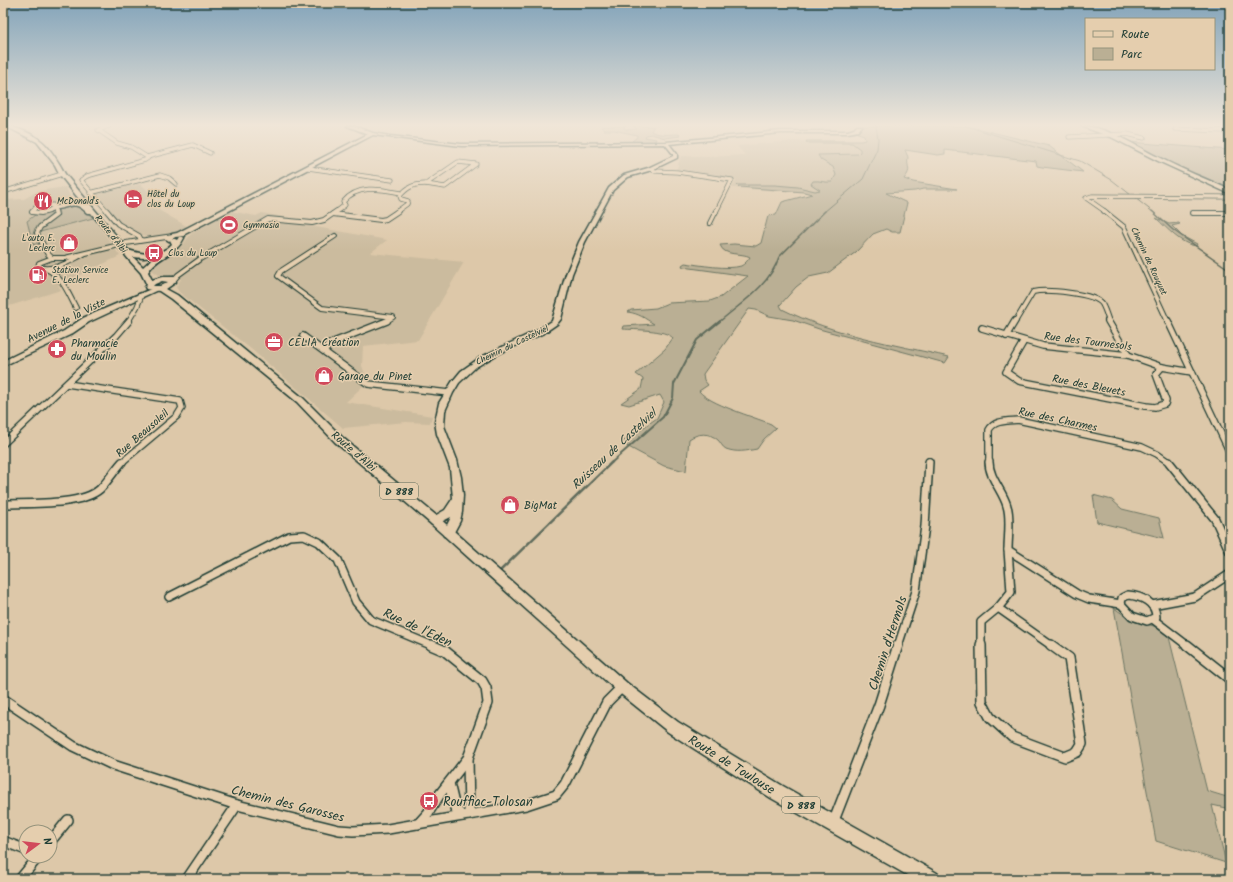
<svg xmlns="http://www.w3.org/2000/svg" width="1233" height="882" font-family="Kalam,sans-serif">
<rect width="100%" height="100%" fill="#ddc8a9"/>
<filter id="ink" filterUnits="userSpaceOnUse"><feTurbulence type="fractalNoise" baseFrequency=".025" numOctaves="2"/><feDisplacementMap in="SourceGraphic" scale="8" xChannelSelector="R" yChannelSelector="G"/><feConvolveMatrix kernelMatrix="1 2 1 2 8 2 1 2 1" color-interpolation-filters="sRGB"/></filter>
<g filter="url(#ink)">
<!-- built -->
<g fill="#cbbb9e">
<polygon points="791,141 857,142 864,155 830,194 732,188 736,180 676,171 681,156 708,157 745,155 737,146"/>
<polygon points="128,184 132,186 140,184 143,186 154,197 143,201 188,227 173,234 147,237 121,224 95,193"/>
<polygon points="66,187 71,199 83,204 120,256 58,285 61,290 3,308 3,200 24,199 38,191"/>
<polygon points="230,211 256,216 262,213 299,220 294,223 387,240 370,253 464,262 418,340 363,346 362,366 365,374 363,386 346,402 432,416 430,423 406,422 343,428 251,349 179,292 176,287 181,279 168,275 159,275 153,271 151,269 152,265 157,260 181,247 191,234"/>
</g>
<!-- green -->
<g fill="#baaf94" stroke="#6c7664">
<path d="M604,126H626L623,128L627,130L637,129L633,126H654L651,131C660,136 670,134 679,134L680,136L665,138L651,134L646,135L645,137L656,139L655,141L631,142L637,137V135L614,130H604L601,127Z"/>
<path d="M862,126H967L1049,146L1083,172L1042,167L1037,166L1036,161L945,150V154L938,155L905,150L908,157C906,169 913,168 904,179L913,182L957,189H923L915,191L886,193L907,203L900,232H892L886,229L873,234L856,252L828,273L809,277L796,287L780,305L782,309C834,335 893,344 949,357L945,363L819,329L793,320L769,316L756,310L749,309L703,374L704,380L708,385L699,391C709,404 754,417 771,424L776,428L764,439L757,449C746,451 737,453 726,449C722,447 721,443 718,440C709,432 698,433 689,439L686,471L664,466L621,443L657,418L664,402L660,395L629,405L621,403L641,389L643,379L636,374L665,349L673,338C665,329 635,330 623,329L624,326L654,324C644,318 640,314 628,312L631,310L656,308L668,303L710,301L721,297L748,276L683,267L682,265L685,263C699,265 728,270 741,266C745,264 748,260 750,257C741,252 724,257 720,245L734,244L756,246L761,243L768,216L776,215L782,202L812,194L804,192L739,187L737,185H775L798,187L815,191L820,190L811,184L813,181C820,180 825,183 832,182L836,175L833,167L821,160L818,155L858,154L860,152V149L852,143H807L806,141H861L865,140L864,135L855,132Z"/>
<polygon points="1129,142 1230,150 1230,189 1189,172"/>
<polygon points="72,205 80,206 93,218 40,232 42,228 59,215 58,209"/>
<polygon points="49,213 53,215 35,228 33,234 39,244 31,245 33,244 27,221 35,215"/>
<path d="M1156,218L1169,224L1179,223L1180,224L1172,226L1182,236L1197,244L1196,246C1180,244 1167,228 1156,218Z"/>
<polygon points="1093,495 1112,500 1122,509 1159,518 1164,538 1097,522"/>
<polygon points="1114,608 1133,621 1154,626 1169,637 1207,791 1230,798 1230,809 1212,805 1226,863 1156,841"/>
</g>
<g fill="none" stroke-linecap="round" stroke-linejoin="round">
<!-- stream-far3 -->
<g stroke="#606c5c" stroke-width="1">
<polyline points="966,126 1080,161 1112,180 1131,195"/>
<polyline points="1135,198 1153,212"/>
<polyline points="824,212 863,179 877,149 878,139 876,126"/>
</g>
<!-- stream-far2 -->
<g stroke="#606c5c" stroke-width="1.5">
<polyline points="1152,211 1173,230 1230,270"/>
<path d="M719,322C741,303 770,285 779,257L825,211"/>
</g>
<!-- stream-far1 -->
<polyline stroke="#606c5c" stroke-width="2" points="611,463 663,417 673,398 674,384 697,340 720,321"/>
<!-- stream -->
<polyline stroke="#606c5c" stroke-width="2.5" points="500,571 612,462"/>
<!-- street-far4 casing -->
<g stroke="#1f3d34" stroke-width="5">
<g id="street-far4">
<polyline points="109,126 98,130 117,143 131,147 147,157"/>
<polyline points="1223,126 1228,140"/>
<polyline points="1175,129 1224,131"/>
<polyline points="1069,137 1127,134 1144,138"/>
<polyline points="147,157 193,145 210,153"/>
<polygon points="458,162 476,164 445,187 426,184"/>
<polyline points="308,168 392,180"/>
<polyline points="650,169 655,171 677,172 732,180 716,212"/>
<polyline points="3,192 62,174"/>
<polyline points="90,193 160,175 169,178 176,184"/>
<polyline points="54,208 55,212"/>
<polyline points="32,212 36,207 53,205 55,207 46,212"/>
<polyline points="108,212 81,180 87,176 145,160 148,158 147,157"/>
<path d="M336,212L345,205L343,202C358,184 380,189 401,193"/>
<path d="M396,212L407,204L408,201L401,199L400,196C407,187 414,184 426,184"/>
<polyline points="1106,212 1086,198 1092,196 1230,197"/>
</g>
</g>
<!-- street-far3 casing -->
<g stroke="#1f3d34" stroke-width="6">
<g id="street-far3">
<polyline points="33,211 32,212 41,213 49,211"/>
<polyline points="107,211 118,224 139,236 141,240"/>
<polyline points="1104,211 1124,227 1168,322"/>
<polyline points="1192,213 1230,213"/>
<polyline points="333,214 381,220 386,219 398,211"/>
<polyline points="710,223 716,211"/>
<polyline points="335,236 281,271 278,276 322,308 393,317 385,322"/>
<polyline points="126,243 173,236"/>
<path d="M86,253C71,260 56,272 38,267L39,263L52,258H65L115,246"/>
<polyline points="52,258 47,253 37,233 40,227 56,215 55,211"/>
<path d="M46,269C62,276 68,293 76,308"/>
<polyline points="173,281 178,275 200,259 268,219 312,223 324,220 337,211"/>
<polyline points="128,322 137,307 141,297 139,296"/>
<path d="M1015,322L1033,292C1045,289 1095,293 1102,304C1105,309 1107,316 1109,322"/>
</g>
</g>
<!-- street-far2 casing -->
<g stroke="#1f3d34" stroke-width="8">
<g id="street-far2">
<polyline points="387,321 331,343 325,348 326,353 368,384 449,393"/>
<polyline points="1108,321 1128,355"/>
<polyline points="1168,321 1230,453"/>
<polyline points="982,328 1043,346 1128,355 1162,367 1192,372"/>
<polyline points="303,336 326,353"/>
<polyline points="1006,336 1015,321"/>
<polyline points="1024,341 1006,372 1019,381 1146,406 1155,407 1165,404 1166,401 1156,374 1162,367"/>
<polyline points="67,384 180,401 182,408 177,416 121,463"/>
<polyline points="3,444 116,336 129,321"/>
<polyline points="929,463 929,461"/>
<path d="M989,463V430C994,420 1008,421 1018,420L1142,447L1157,454L1170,463"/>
</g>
</g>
<!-- street-far1 casing -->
<g stroke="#1f3d34" stroke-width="10">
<g id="street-far1">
<path d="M989,462C989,478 1003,491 1007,506C1011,517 1008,537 1008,550L1077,594L1089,599L1121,604"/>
<polyline points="1169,462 1215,519 1230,552"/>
<path d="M3,504C29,503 81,506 100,489C108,481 114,471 122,462"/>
<path d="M1128,595C1141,596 1156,602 1156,617L1147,621L1132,616L1121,604L1122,598Z"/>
<polyline points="169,597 289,536 304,535 319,542 338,560 356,602 371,620 433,646"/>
<polyline points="1152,605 1195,597 1230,574"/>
<polyline points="998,608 1052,646"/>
<polyline points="998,608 1011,592 1008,550"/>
<polyline points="1154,620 1188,646"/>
<polyline points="898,646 916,591 925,526 929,462"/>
<polyline points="981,646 981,622 998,608"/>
</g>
</g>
<!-- street casing -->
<g stroke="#1f3d34" stroke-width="12">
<g id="street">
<polyline points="981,645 982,702 990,717 1012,737 1065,757 1077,752 1082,744 1069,658 1051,645"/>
<polyline points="1187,645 1230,679"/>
<polyline points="3,699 73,746 113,765 237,805 339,830 353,831 388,829 526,805 556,795 565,784 607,702 622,687"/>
<polyline points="468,759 469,815"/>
<polyline points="449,783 455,808 462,816"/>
<polyline points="833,823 879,705 898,645"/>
<polyline points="418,824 428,813 440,794 468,758 488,703 486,688 482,681 445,651 431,645"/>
<polyline points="3,841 26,850"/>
<polyline points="50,842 68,820"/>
<polyline points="20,879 39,856"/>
<polyline points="187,879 237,805"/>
</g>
</g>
<!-- secondary casing -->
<g stroke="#1f3d34" stroke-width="3">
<g id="secondary">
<polygon points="347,126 354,126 373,133 390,136 461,144 666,142 781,131 848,131 854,129 857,126 862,126 858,131 848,133 781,133 669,144 677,154 677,158 652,170 628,177 613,190 585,242 572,274 561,319 557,324 544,333 498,354 476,367 459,383 453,393 445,411 444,426 457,460 461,477 463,495 462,512 460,521 452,536 444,536 443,533 451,517 435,525 431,524 430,521 431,518 445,510 453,498 450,468 437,434 435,422 439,403 452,382 461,371 481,357 538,330 552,321 566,274 579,242 609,188 624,175 648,168 673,156 673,154 665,144 461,146 373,135 185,234 185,236 175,237 169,241 166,239 172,234 177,233 368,134"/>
<path d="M1081,126C1107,126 1137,147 1160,158C1183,170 1207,179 1230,190V194L1158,161L1111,137Z"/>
<polygon points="158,286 161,288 160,289 89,322 70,335 3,366 3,361 64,331 83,318"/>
</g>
</g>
<!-- primary casing -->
<g stroke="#1f3d34" stroke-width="3">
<path id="primary" d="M5,126C14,126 33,134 40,140C49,146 60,164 65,174L128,250C143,255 160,257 172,244L170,240L171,239H175L177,240L179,237H183L184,238C176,256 157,256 148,272L152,280L162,277H174L176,282L166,289L177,295L303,398L343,438L438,517L627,683L678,722L783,786L937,873L940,879H914L771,798L668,732L617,691L430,523L335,442L297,402L171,299L159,291L146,289L145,287L147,285L141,273L130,261L91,213H87C73,198 68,210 53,209V207L72,202L82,203L60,175L55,165L37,142ZM133,257L143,258L154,257L143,267ZM162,281L168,282L160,286H153L155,284Z"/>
</g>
<!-- street-far4 -->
<use href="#street-far4" stroke="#e5ceae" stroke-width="3.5"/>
<!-- street-far3 -->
<use href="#street-far3" stroke="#e5ceae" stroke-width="4"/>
<!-- street-far2 -->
<use href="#street-far2" stroke="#e5ceae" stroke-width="5.5"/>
<!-- street-far1 -->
<use href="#street-far1" stroke="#e5ceae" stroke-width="7"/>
<!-- street -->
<use href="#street" stroke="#e5ceae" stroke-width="9"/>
<!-- secondary -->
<use href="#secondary" fill="#e5ceae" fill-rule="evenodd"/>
<!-- primary -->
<use href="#primary" fill="#e5ceae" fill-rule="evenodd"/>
</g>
</g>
<!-- sky -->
<linearGradient id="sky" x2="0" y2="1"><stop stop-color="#83a4ba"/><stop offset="0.5" stop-color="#f0e6d8"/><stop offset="1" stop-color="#f0e6d8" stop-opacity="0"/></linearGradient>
<rect width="1233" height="250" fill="url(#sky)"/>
<!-- icons -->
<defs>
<g id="hotel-disc" transform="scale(1)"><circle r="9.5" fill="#d1495b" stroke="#e5ceae"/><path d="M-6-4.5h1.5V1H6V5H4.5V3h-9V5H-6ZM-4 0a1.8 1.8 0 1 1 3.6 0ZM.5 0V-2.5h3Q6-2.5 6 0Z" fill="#fff"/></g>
<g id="restaurant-disc" transform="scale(1)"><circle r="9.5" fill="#d1495b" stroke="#e5ceae"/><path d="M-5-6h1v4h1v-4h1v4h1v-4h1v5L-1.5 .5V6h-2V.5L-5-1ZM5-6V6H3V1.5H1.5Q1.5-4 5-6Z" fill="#fff"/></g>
<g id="stadium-disc" transform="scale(1)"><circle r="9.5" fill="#d1495b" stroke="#e5ceae"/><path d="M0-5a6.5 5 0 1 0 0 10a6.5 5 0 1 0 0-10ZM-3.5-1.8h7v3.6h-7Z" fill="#fff"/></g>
<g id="shop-disc" transform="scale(1)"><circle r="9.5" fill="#d1495b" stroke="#e5ceae"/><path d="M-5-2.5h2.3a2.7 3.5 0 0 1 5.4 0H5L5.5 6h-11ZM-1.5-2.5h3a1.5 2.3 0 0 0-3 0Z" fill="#fff"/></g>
<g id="bus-disc" transform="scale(1)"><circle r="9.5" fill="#d1495b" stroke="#e5ceae"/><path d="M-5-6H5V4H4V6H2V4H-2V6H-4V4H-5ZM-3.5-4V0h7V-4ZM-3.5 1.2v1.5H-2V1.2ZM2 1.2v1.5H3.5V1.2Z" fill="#fff"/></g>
<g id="fuel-disc" transform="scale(1)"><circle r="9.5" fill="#d1495b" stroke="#e5ceae"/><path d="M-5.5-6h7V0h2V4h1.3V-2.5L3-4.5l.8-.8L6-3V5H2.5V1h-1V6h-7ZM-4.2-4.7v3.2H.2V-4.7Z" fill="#fff"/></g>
<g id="office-disc" transform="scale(1)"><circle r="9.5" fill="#d1495b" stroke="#e5ceae"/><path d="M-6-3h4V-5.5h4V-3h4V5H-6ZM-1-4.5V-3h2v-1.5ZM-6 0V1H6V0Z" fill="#fff"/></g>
<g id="pharmacy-disc" transform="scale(1)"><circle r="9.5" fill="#d1495b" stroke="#e5ceae"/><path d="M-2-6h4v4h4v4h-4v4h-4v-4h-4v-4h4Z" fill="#fff"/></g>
</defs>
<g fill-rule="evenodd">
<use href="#hotel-disc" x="133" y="199"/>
<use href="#restaurant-disc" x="43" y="201"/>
<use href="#stadium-disc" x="229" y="225"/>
<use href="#shop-disc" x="69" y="243"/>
<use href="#bus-disc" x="154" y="253"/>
<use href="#fuel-disc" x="38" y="275"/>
<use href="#office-disc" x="274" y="342"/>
<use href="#pharmacy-disc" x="57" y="349"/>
<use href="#shop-disc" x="324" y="376"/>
<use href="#shop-disc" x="510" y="505"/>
<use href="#bus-disc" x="429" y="801"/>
</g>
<g text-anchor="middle" stroke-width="3" stroke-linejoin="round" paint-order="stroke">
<!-- far-poi labels -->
<g font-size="9" fill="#1f3d34" stroke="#e5ceae" text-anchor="start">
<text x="147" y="197">Hôtel du<tspan x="147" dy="10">clos du Loup</tspan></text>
<text x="57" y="204">McDonald's</text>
<text x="243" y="228">Gymnasia</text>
<text x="55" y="241" text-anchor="end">L'auto E.<tspan x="55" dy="10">Leclerc</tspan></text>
<text x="168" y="256">Clos du Loup</text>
<text x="52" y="273">Station Service<tspan x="52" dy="10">E. Leclerc</tspan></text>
</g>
<!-- far-street labels -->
<g font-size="9" fill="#1f3d34" stroke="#e5ceae">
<text transform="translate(111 234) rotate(52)" y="3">Route d'Albi</text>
<text transform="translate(1149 261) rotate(65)" y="3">Chemin de Rouquet</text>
<text transform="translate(512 345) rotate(-26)" y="3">Chemin du Castelviel</text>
</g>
<!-- shield labels -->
<g fill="#e5ceae" stroke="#5a6859" stroke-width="1">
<rect x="380" y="483" width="38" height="16" rx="3"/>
<rect x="782" y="797" width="38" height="16" rx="3"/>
</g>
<g font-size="10" font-weight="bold" fill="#1f3d34">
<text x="399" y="495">D 888</text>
<text x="801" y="809">D 888</text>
</g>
<!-- street labels -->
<g font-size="11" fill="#1f3d34" stroke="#e5ceae">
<text transform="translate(66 320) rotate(-27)" y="4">Avenue de la Viste</text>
<text transform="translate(1088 341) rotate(7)" y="4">Rue des Tournesols</text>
<text transform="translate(1089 385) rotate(11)" y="4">Rue des Bleuets</text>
<text transform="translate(1058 419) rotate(12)" y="4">Rue des Charmes</text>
<text transform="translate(142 433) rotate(-41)" y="4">Rue Beausoleil</text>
<text transform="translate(354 451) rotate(41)" y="4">Route d'Albi</text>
</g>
<!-- poi labels -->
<g font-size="11" fill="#1f3d34" stroke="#e5ceae" text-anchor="start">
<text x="288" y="346">CELIA Création</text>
<text x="71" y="347">Pharmacie<tspan x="71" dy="13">du Moulin</tspan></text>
<text x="338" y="380">Garage du Pinet</text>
<text x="524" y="509">BigMat</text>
</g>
<!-- water labels -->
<g font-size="12" font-style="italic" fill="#2a453b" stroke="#e5ceae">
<text transform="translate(614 449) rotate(-43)" y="4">Ruisseau de Castelviel</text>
</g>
<!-- near-street labels -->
<g font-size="13" fill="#1f3d34" stroke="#e5ceae">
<text transform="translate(418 627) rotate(25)" y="5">Rue de l'Eden</text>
<text transform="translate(887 643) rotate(-72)" y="5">Chemin d'Hermols</text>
<text transform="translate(732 764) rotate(32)" y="5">Route de Toulouse</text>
<text transform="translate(288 803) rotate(14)" y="5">Chemin des Garosses</text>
</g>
<!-- near-poi labels -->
<g font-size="13" fill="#1f3d34" stroke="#e5ceae" text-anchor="start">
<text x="443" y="806">Rouffiac-Tolosan</text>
</g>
</g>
<!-- margin -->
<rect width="1233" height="882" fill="none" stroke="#e5ceae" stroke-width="16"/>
<rect x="8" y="8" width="1217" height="866" fill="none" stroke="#1f3d34" stroke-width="1.5" filter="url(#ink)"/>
<!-- legend -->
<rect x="1085" y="18" width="130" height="52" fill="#e5ceae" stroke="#96947d"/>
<rect x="1093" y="31" width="20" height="6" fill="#e5ceae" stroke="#96947d"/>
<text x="1121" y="38" font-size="12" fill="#1f3d34">Route</text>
<rect x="1093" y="48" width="20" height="12" fill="#baaf94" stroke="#96947d"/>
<text x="1121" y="58" font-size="12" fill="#1f3d34">Parc</text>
<!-- north arrow -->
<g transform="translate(38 844) rotate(75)"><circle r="19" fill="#e5ceae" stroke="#96947d"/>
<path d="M0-3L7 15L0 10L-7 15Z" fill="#d1495b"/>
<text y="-6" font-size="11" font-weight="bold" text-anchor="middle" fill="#1f3d34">N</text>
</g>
</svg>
